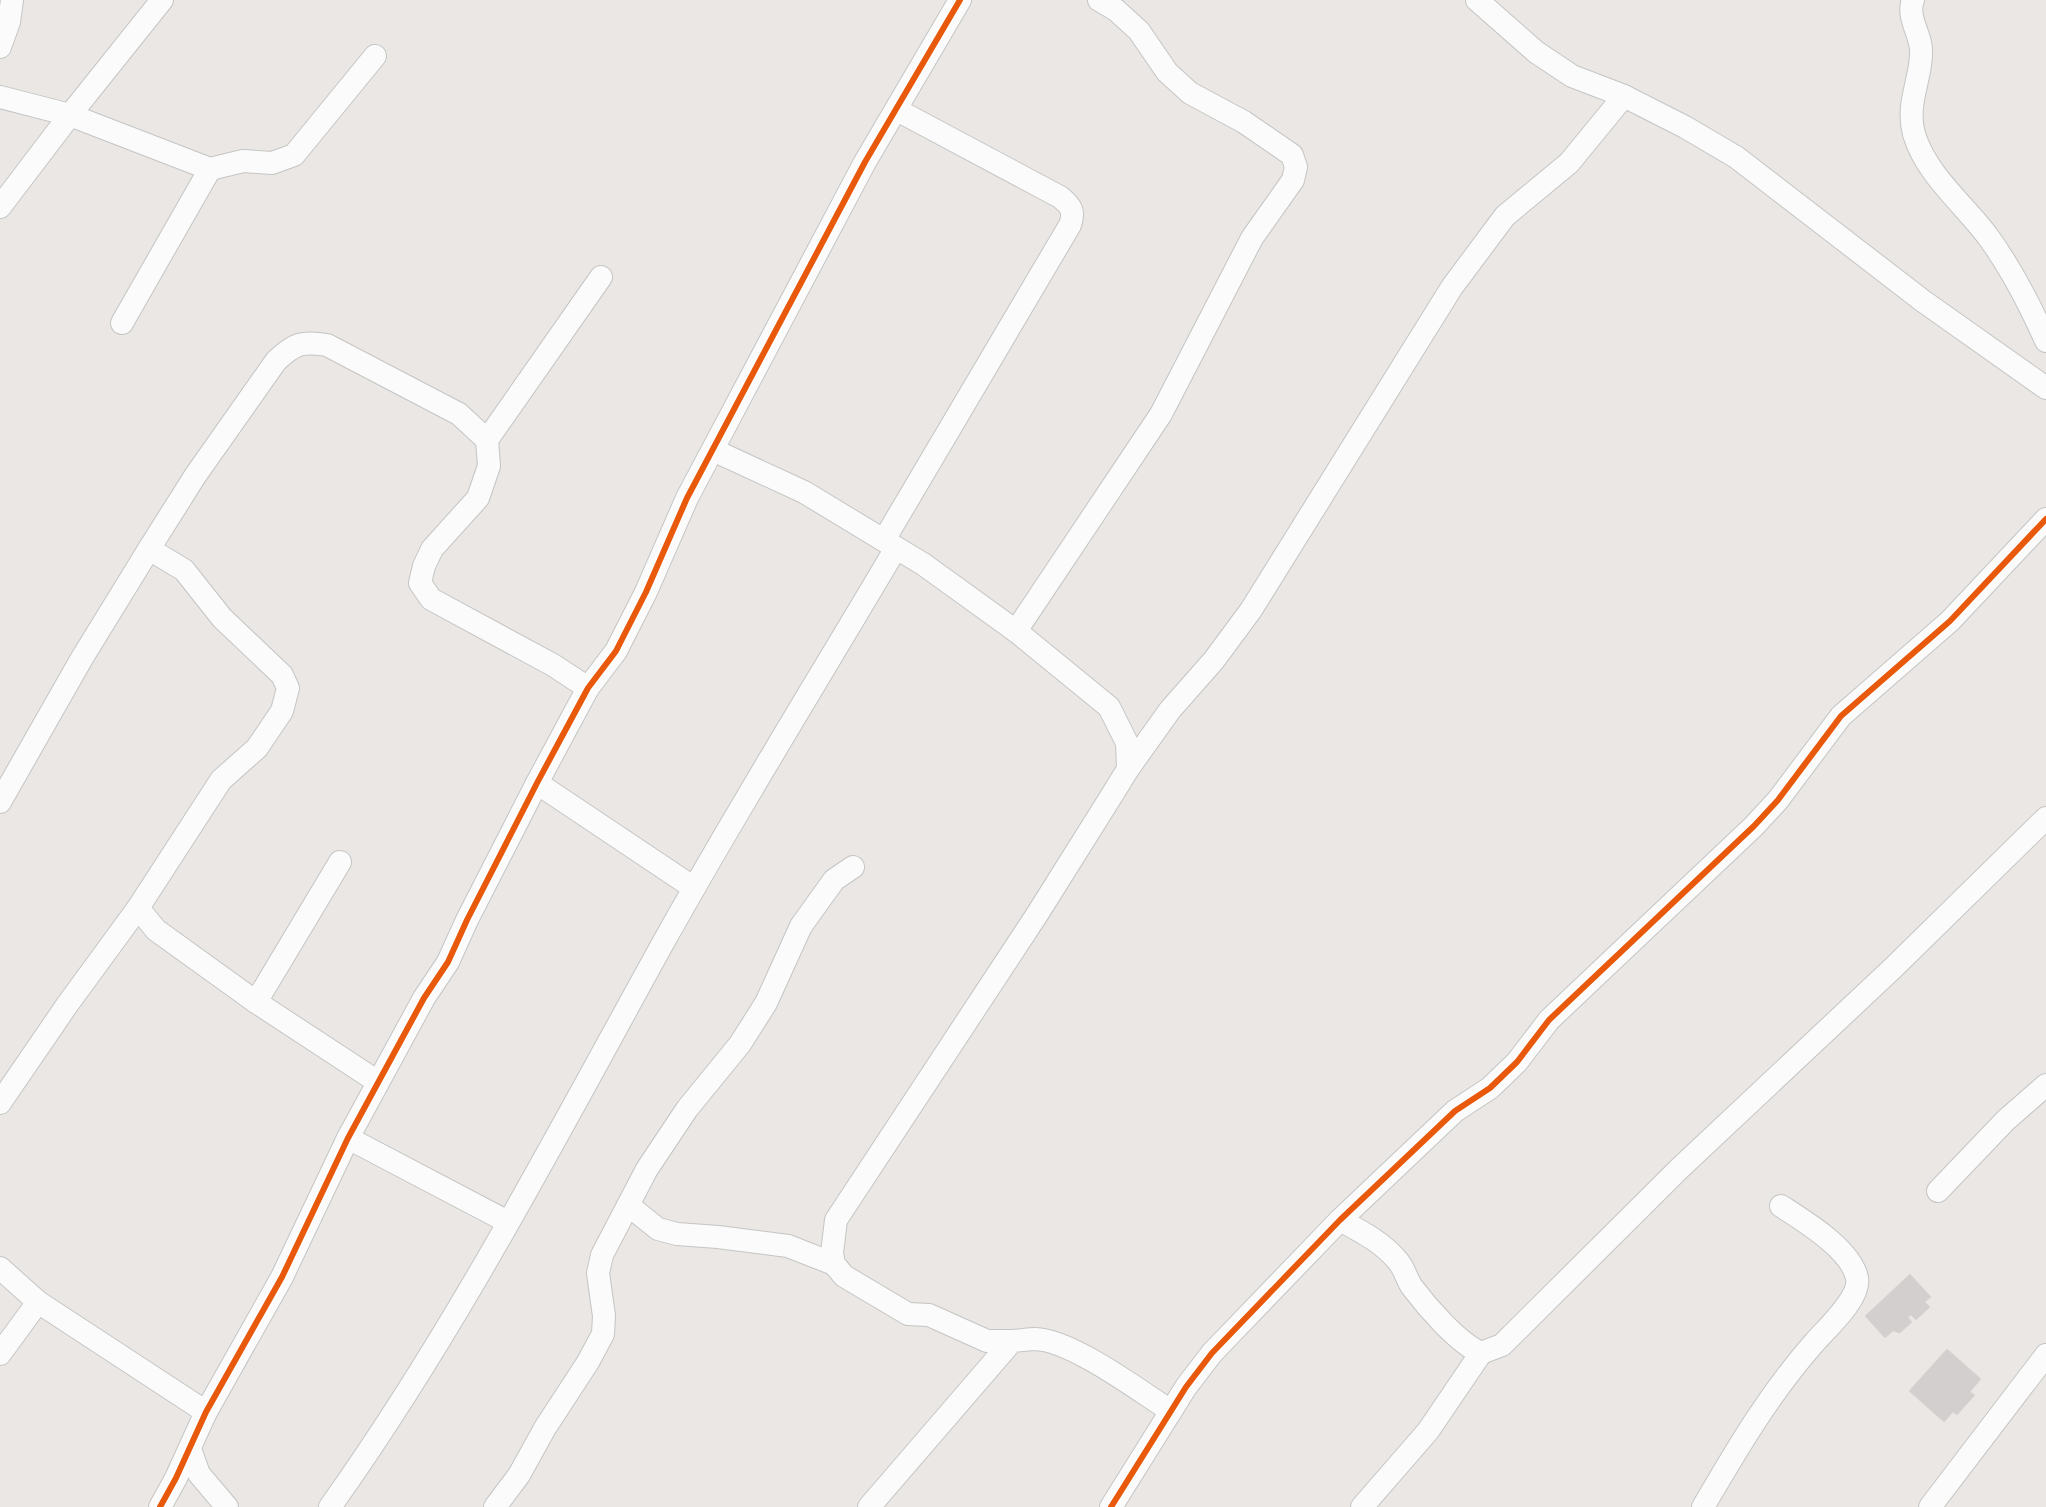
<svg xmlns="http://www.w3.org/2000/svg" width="2046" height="1507" font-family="'DM Sans',sans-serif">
<rect width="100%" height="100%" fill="#eae7e4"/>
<!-- building -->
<g fill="#d2cfce" stroke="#dad6d3">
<polygon points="1910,1274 1931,1297 1925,1302 1930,1307 1916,1320 1911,1315 1908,1317 1912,1322 1900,1333 1893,1331 1885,1338 1865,1316"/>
<polygon points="1947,1349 1981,1379 1970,1392 1975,1395 1957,1415 1953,1412 1944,1422 1909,1391"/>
</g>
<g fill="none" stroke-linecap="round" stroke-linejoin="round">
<!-- minor casing -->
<g stroke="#c4c5c4" stroke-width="24">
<g id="minor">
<polyline points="1477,0 1536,52 1572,76 1624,96 1685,127 1736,157 1923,301 2046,388"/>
<path d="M1913,0C1906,19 1923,36 1921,55C1920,82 1906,105 1914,134C1926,175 1965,205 1989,238C2012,270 2030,305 2046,341"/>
<polyline points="0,47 9,22 12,0"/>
<polyline points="0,97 70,115 210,169 243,161 272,163 294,155 375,56"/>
<polyline points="0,207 70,115 162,0"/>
<polyline points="122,323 210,169"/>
<polyline points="487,440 601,277"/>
<polyline points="713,450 804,492 923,564 1016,631 1109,707 1127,743 1128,769 1112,795 1038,913 836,1220 832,1253 834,1264 844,1276 908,1314 929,1315 987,1341 1012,1341"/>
<path d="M884,540L1070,225C1075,211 1071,206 1060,197L897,110"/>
<polyline points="1016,631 1161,414 1252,238 1293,180 1296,167 1292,155 1244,122 1190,93 1167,72 1139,31 1116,10 1099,0"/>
<polyline points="1128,769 1170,710 1214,660 1251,610 1452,287 1505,216 1569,163 1624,96"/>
<polyline points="537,783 694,888"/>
<path d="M0,802L82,658L149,549L195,476L276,361C295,343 302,341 327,345L459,414L487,440L489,466L478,498L432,549L424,566L420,583L431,599L553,665L588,688"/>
<polyline points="138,908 156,930 256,1002 378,1082"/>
<polyline points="256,1002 340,862"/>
<polyline points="0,1103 67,1005 138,908 221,780 257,748 282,711 288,688 282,675 222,618 184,570 149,549"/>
<polyline points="348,1138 508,1222"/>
<polyline points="1938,1191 2006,1120 2046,1085"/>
<polyline points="628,1205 658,1229 677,1234 718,1237 788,1246 834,1264"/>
<path d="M1340,1220C1360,1231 1382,1242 1397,1260C1404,1267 1406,1278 1412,1287C1427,1307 1458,1343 1481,1353L1502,1345L1680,1168L1893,968L2046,818"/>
<polyline points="0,1268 38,1302 206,1412"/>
<polyline points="0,1354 38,1302"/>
<polyline points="190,1449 199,1474 227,1507"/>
<polyline points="160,1507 176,1478 206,1412 282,1277 348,1138 424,998 448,962 467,920 537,783 588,688 616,651 646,592 687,498 865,162 960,0"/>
<path d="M330,1507C456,1330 558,1133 663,943C737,810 818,680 896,548"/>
<polyline points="495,1507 519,1475 545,1428 588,1362 603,1334 604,1316 598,1273 602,1255 647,1169 687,1109 740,1044 766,1003 801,926 834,880 853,867"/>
<path d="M869,1507L1012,1341C1020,1341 1028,1339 1035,1339C1072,1340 1139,1391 1171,1411"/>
<polyline points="1111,1507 1186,1387 1212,1353 1340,1220 1455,1111 1490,1088 1517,1062 1549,1020 1754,826 1778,800 1841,716 1950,621 2046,519"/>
<polyline points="1362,1507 1428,1431 1481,1353"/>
<path d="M1703,1507C1737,1449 1769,1394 1814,1343C1826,1329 1861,1298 1857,1278C1851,1249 1804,1221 1781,1206"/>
<polyline points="1930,1507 2046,1355"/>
</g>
</g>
<!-- minor -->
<use href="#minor" stroke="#fcfbfb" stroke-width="22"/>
<!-- cycleway casing -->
<g stroke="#fff" stroke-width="9">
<g id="cycleway">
<polyline points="160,1507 176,1478 206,1412 282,1277 348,1138 424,998 448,962 467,920 537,783 588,688 616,651 646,592 687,498 865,162 960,0"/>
<polyline points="1111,1507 1186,1387 1212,1353 1340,1220 1455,1111 1490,1088 1517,1062 1549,1020 1754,826 1778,800 1841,716 1950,621 2046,519"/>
</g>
</g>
<!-- cycleway -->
<use href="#cycleway" stroke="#e8590c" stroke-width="6"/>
</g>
</svg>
